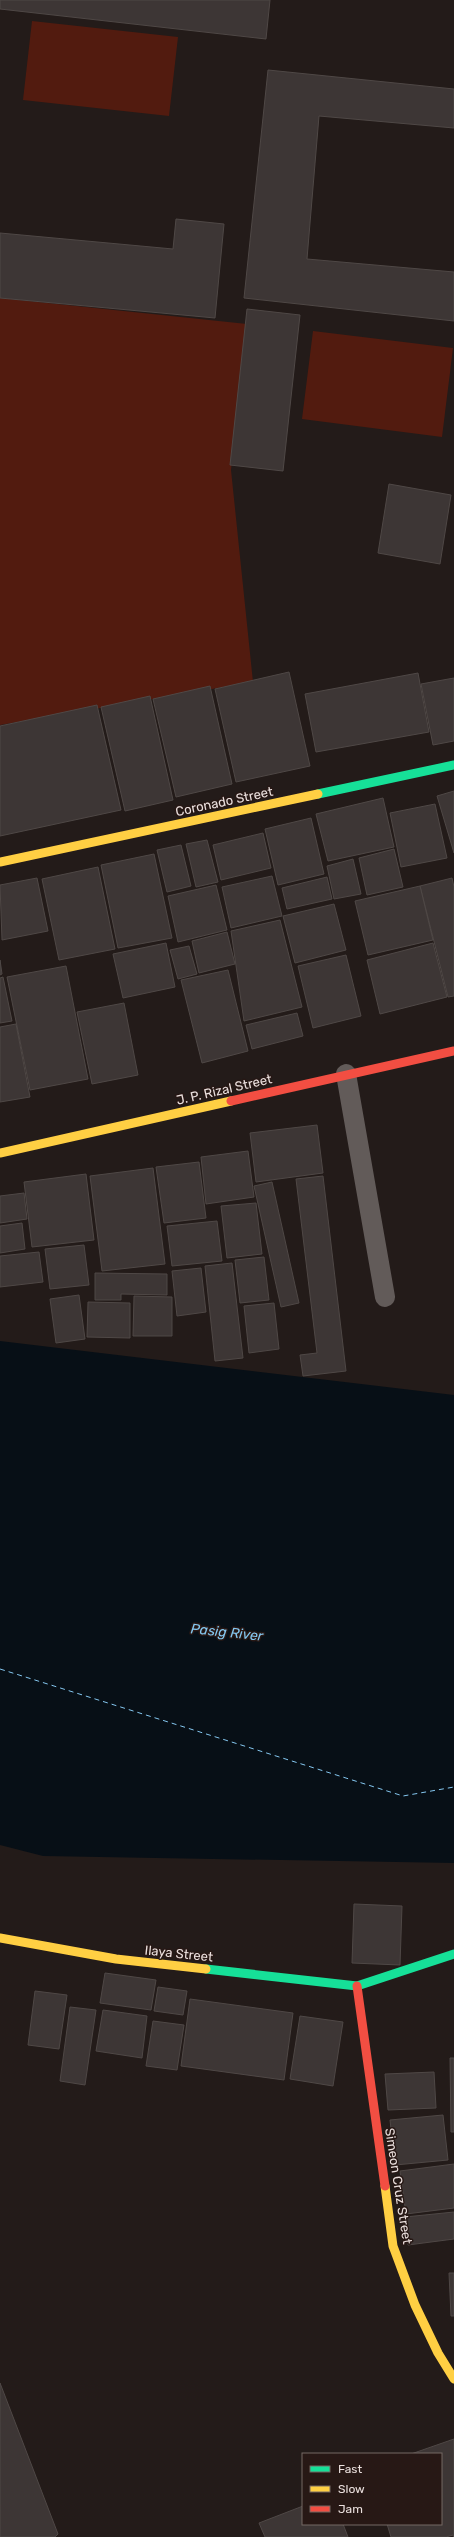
<svg xmlns="http://www.w3.org/2000/svg" width="454" height="2537" font-family="Rubik,sans-serif">
<rect width="100%" height="100%" fill="#231b19"/>
<!-- green -->
<g fill="#521b0f">
<polygon points="32,21 178,37 169,116 23,100"/>
<polygon points="0,298 247,324 231,470 253,682 0,725"/>
<polygon points="313,331 453,348 442,437 302,419"/>
</g>
<!-- water -->
<polygon fill="#070f16" points="0,1341 454,1395 454,1863 43,1856 0,1845"/>
<g fill="none" stroke-linecap="round" stroke-linejoin="round">
<!-- ferry -->
<polyline stroke="#85c8f1" stroke-width="1" stroke-dasharray="5 4" stroke-linecap="butt" points="0,1669 403,1796 454,1787"/>
</g>
<!-- building -->
<g fill="#3d3635" stroke="#4f4846">
<polygon points="0,0 270,0 266,39 0,9"/>
<polygon points="268,70 454,89 454,128 319,116 307,259 454,272 454,321 244,298"/>
<polygon points="176,219 224,224 215,318 0,298 0,233 173,249"/>
<polygon points="247,309 300,315 283,471 230,465"/>
<polygon points="389,484 451,495 440,564 378,553"/>
<polygon points="289,672 310,766 236,782 215,689"/>
<polygon points="418,673 429,732 316,752 305,694"/>
<polygon points="454,678 454,741 433,745 421,684"/>
<polygon points="210,686 232,784 176,797 153,699"/>
<polygon points="150,696 173,800 125,811 101,707"/>
<polygon points="97,705 121,810 0,836 0,726"/>
<polygon points="454,791 454,853 437,796"/>
<polygon points="383,798 394,847 328,861 316,814"/>
<polygon points="435,804 447,858 401,867 390,813"/>
<polygon points="311,818 324,874 278,885 265,829"/>
<polygon points="263,833 271,868 221,880 213,845"/>
<polygon points="207,840 218,882 196,887 186,844"/>
<polygon points="181,845 191,886 167,892 157,850"/>
<polygon points="394,849 403,887 367,895 359,858"/>
<polygon points="154,854 172,938 118,948 101,865"/>
<polygon points="353,859 361,894 334,899 327,866"/>
<polygon points="98,867 115,949 59,960 42,879"/>
<polygon points="272,876 282,916 231,928 222,887"/>
<polygon points="327,877 332,899 287,909 282,888"/>
<polygon points="37,878 48,931 2,940 0,885"/>
<polygon points="452,878 454,887 454,996 448,997 420,886"/>
<polygon points="216,885 227,930 178,942 168,896"/>
<polygon points="420,886 433,940 368,955 355,901"/>
<polygon points="334,904 346,950 295,963 283,916"/>
<polygon points="280,920 302,1007 244,1021 231,931"/>
<polygon points="227,932 235,964 199,973 192,941"/>
<polygon points="166,943 175,987 123,998 113,954"/>
<polygon points="433,943 447,997 380,1014 367,960"/>
<polygon points="189,946 197,974 178,979 170,950"/>
<polygon points="346,955 361,1016 313,1028 298,966"/>
<polygon points="0,960 2,974 0,975"/>
<polygon points="66,966 88,1079 30,1090 7,977"/>
<polygon points="228,970 248,1051 202,1063 181,980"/>
<polygon points="3,977 12,1021 0,1023 0,978"/>
<polygon points="124,1003 138,1075 92,1084 77,1012"/>
<polygon points="297,1013 303,1036 252,1049 246,1025"/>
<polygon points="16,1024 30,1097 0,1102 0,1027"/>
<polygon points="317,1125 323,1173 256,1182 250,1133"/>
<polygon points="248,1151 254,1197 206,1204 201,1157"/>
<polygon points="199,1162 206,1218 164,1223 156,1167"/>
<polygon points="153,1168 165,1264 102,1271 90,1176"/>
<polygon points="86,1174 94,1240 32,1247 24,1182"/>
<polygon points="323,1176 346,1371 303,1376 300,1355 317,1353 296,1179"/>
<polygon points="272,1182 299,1303 281,1307 254,1186"/>
<polygon points="24,1193 27,1219 0,1223 0,1196"/>
<polygon points="256,1203 262,1254 227,1258 221,1206"/>
<polygon points="217,1221 222,1261 172,1266 167,1226"/>
<polygon points="22,1223 25,1249 0,1253 0,1226"/>
<polygon points="84,1245 89,1285 50,1289 45,1249"/>
<polygon points="39,1252 43,1282 0,1287 0,1256"/>
<polygon points="264,1257 269,1300 240,1303 235,1260"/>
<polygon points="232,1263 243,1358 215,1361 205,1266"/>
<polygon points="201,1268 206,1312 177,1316 172,1271"/>
<polygon points="95,1273 167,1274 167,1295 121,1294 121,1300 95,1300"/>
<polygon points="79,1295 85,1339 56,1343 50,1299"/>
<polygon points="134,1296 172,1297 172,1336 133,1336"/>
<polygon points="88,1302 130,1303 130,1338 87,1337"/>
<polygon points="274,1303 279,1349 249,1353 244,1306"/>
<polygon points="354,1904 402,1906 400,1965 352,1963"/>
<polygon points="105,1973 156,1980 151,2010 100,2003"/>
<polygon points="158,1987 187,1991 183,2015 154,2011"/>
<polygon points="35,1991 67,1995 59,2049 28,2045"/>
<polygon points="190,1999 293,2013 284,2080 181,2066"/>
<polygon points="70,2007 96,2010 85,2085 60,2081"/>
<polygon points="103,2010 147,2016 142,2058 96,2051"/>
<polygon points="300,2016 343,2022 333,2086 290,2079"/>
<polygon points="153,2021 184,2025 177,2070 146,2066"/>
<polygon points="450,2058 454,2058 454,2132 451,2132"/>
<polygon points="434,2072 436,2108 388,2110 385,2074"/>
<polygon points="443,2115 448,2160 395,2165 390,2120"/>
<polygon points="454,2164 454,2208 406,2214 400,2171"/>
<polygon points="454,2212 454,2239 408,2245 405,2217"/>
<polygon points="449,2273 454,2273 454,2316 451,2316"/>
<polygon points="0,2383 58,2534 55,2537 0,2537"/>
<polygon points="454,2439 454,2537 453,2535 446,2537 391,2537 387,2524 441,2524 441,2454 411,2454"/>
<polygon points="303,2506 303,2524 343,2524 348,2537 265,2537 259,2523"/>
</g>
<g fill="none" stroke-linecap="round" stroke-linejoin="round">
<!-- lane -->
<polyline stroke="#625b59" stroke-width="20" points="346,1074 385,1297"/>
<!-- fast -->
<g stroke="#16e098" stroke-width="9">
<polyline points="318,794 454,765"/>
<polyline points="206,1969 357,1986 454,1954"/>
</g>
<!-- slow -->
<g stroke="#ffcf43" stroke-width="9">
<polyline points="0,862 318,794"/>
<polyline points="0,1153 231,1101"/>
<polyline points="0,1938 116,1959 206,1969"/>
<polyline points="385,2186 393,2246 415,2305 438,2353 454,2379"/>
</g>
<!-- jam -->
<g stroke="#f24e42" stroke-width="9">
<polyline points="231,1101 454,1051"/>
<polyline points="357,1986 385,2186"/>
</g>
</g>
<g text-anchor="middle" stroke-width="3" stroke-linejoin="round" paint-order="stroke">
<!-- street labels -->
<g font-size="13" fill="#ebe0de" stroke="#271815">
<text transform="translate(224 801) rotate(-12)" y="5">Coronado Street</text>
<text transform="translate(224 1089) rotate(-13)" y="5">J. P. Rizal Street</text>
<text transform="translate(179 1953) rotate(6)" y="5">Ilaya Street</text>
<text transform="translate(399 2186) rotate(81)" y="5">Simeon Cruz Street</text>
</g>
<!-- water labels -->
<g font-size="14" font-style="italic" fill="#85c8f1" stroke="#271815">
<text transform="translate(227 1632) rotate(6)" y="5">Pasig River</text>
</g>
</g>
<!-- legend -->
<rect x="302" y="2453" width="140" height="72" fill="#271815" stroke="#756865"/>
<rect x="310" y="2466" width="20" height="6" fill="#16e098" stroke="#756865"/>
<text x="338" y="2473" font-size="12" fill="#ebe0de">Fast</text>
<rect x="310" y="2486" width="20" height="6" fill="#ffcf43" stroke="#756865"/>
<text x="338" y="2493" font-size="12" fill="#ebe0de">Slow</text>
<rect x="310" y="2506" width="20" height="6" fill="#f24e42" stroke="#756865"/>
<text x="338" y="2513" font-size="12" fill="#ebe0de">Jam</text>
</svg>
